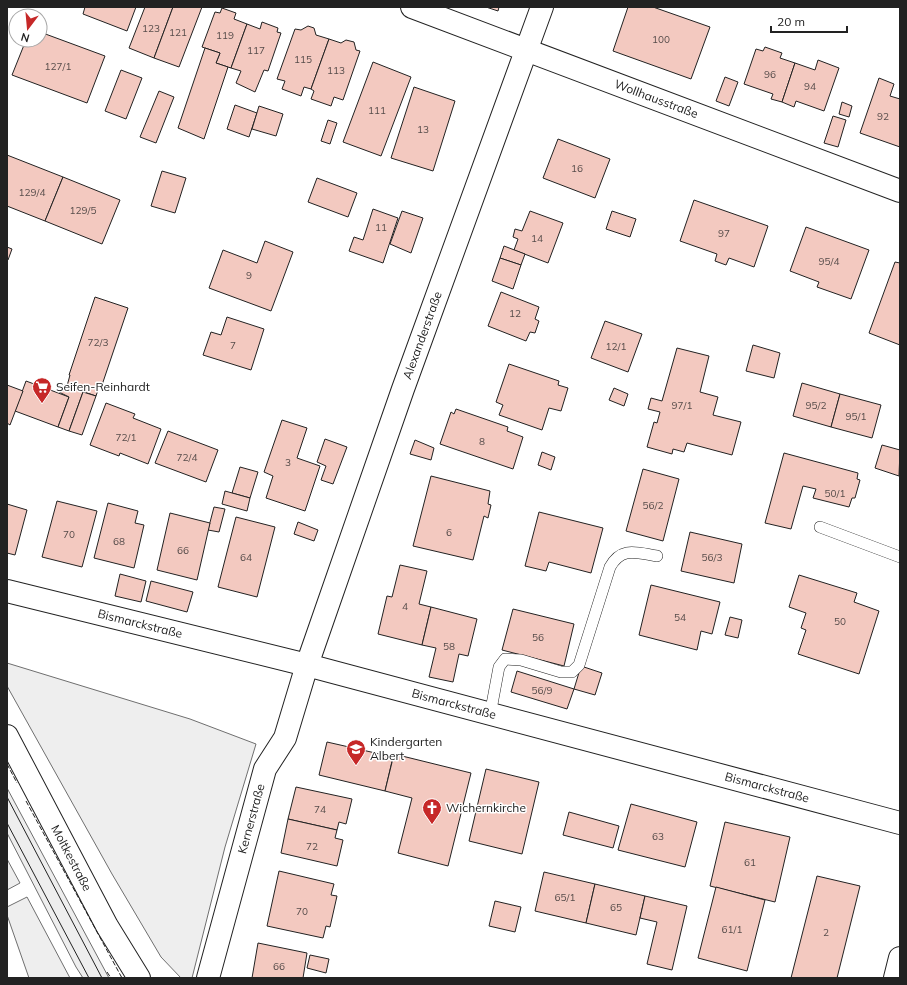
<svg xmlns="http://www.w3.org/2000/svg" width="907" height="985" font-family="Mulish,sans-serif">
<rect width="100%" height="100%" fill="#fff"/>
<!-- green -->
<g fill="#eee" stroke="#6f6f6f">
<polygon points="7,663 190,719 256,744 225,847 192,978 181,978 161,957 112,874 7,686"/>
<polygon points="7,788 109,978 83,978 76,967 7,833"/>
<polygon points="7,859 20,883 7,890"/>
<polygon points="27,897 70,978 29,978 7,915 7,907"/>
</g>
<!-- building -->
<g fill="#f3c9c0" stroke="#222">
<polygon points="85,7 136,7 127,31 83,14"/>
<polygon points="145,7 173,7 154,58 129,48"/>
<polygon points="173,7 202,7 179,67 154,58"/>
<polygon points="486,7 499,7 498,11"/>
<polygon points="628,7 653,7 710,27 691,79 613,51"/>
<polygon points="222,8 236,13 234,19 247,24 231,68 216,63 220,53 202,47 215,12 220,13"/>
<polygon points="262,22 278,28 277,32 281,33 268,71 264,70 255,92 236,83 241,71 231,68 247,24 260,29"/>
<polygon points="308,26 314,28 316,35 329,39 311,89 304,87 301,96 282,89 285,81 277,79 295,29 301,30"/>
<polygon points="40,32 105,56 87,103 12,75 26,40 40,40"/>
<polygon points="329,39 341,43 346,40 354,42 356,50 360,51 343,100 334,97 331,106 311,99 314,91 311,89"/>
<polygon points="765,47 782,53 780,58 795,63 782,102 771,99 773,94 744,84 756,49 763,51"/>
<polygon points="205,48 220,53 216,63 228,67 204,139 178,128"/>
<polygon points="818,60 839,68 824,111 796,101 794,107 782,102 795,63 815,70"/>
<polygon points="373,62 411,77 381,156 343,142"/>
<polygon points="121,70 142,78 126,119 105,111"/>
<polygon points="725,77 738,82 729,106 716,101"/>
<polygon points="879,78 894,84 890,96 900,99 900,147 860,133"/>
<polygon points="414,87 455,101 433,171 391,158"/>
<polygon points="159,91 174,97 156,143 140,137"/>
<polygon points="842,102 852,106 849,117 839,114"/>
<polygon points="235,105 257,113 249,137 227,129"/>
<polygon points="259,106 283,114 276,136 252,129"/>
<polygon points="833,116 846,120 838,147 824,143"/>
<polygon points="328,120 337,123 330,144 321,141"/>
<polygon points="558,139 610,159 595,198 543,178"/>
<polygon points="7,155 63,177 45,221 7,206"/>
<polygon points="162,171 186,178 175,213 151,206"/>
<polygon points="63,177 120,200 102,244 45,221"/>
<polygon points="317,178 357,193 348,217 308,202"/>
<polygon points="694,200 768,226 754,267 729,258 726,265 715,261 717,254 680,241"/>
<polygon points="373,209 398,218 383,263 349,251 354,237 363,240"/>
<polygon points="402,211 423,218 411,253 390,244"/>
<polygon points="530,211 563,223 548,263 514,250 518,239 513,237 515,229 522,231"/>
<polygon points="612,211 636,219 630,237 606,229"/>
<polygon points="806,227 869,250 851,299 817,287 819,282 790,271"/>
<polygon points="265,241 293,252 271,311 209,288 223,250 257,263"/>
<polygon points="504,246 525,254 521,265 500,258"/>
<polygon points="7,247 12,249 8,260 7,259"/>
<polygon points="500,258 521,265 513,289 492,281"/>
<polygon points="895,262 900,263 900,345 869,333"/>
<polygon points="501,292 539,307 535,319 539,321 535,333 530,332 526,341 488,326"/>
<polygon points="95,297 128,308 101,388 99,387 96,396 67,386 70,375 69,375"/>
<polygon points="227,317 264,329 251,370 203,355 211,332 221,335"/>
<polygon points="605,321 642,334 628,372 591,358"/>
<polygon points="753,345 780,353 774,378 746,371"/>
<polygon points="677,348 709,356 700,392 718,397 713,415 741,422 732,455 687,443 684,452 673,449 672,454 647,447 654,422 657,423 660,412 648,409 651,398 662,401"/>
<polygon points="509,364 559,381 558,385 568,388 561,411 549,408 542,430 499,415 503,405 496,402"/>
<polygon points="26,381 69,397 58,427 15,411"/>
<polygon points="802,383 840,394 831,427 793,416"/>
<polygon points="62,384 83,392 69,431 58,427 69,397 59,392"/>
<polygon points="7,385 23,391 10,425 7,423"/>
<polygon points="614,388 628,394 624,406 609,400"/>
<polygon points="83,392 96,396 82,435 69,431"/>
<polygon points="840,394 881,405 872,438 831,427"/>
<polygon points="106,403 135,414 133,418 161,429 148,464 120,453 119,456 90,445"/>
<polygon points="456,409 508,427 507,431 523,437 513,469 440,444 451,412 454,414"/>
<polygon points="282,420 307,428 297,458 320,466 305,511 266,498 273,476 264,472"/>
<polygon points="168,431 218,450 206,482 155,463"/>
<polygon points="325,439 347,447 333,484 321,480 326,466 317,462"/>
<polygon points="415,440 434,448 431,460 410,454"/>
<polygon points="882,445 900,450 899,476 875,468"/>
<polygon points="542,452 555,457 551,470 538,465"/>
<polygon points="784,453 858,473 857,479 860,480 855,498 852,498 849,507 813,498 816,489 803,486 791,529 765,523"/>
<polygon points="240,467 258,472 250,498 232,493"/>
<polygon points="643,469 679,479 663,541 626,531"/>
<polygon points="431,476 490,491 488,504 491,505 488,518 484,516 473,560 413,546"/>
<polygon points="225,491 250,498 247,511 222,504"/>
<polygon points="57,501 97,511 82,567 42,557"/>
<polygon points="108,503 138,511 135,523 144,525 134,568 94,558"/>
<polygon points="7,504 27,510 15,555 7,553"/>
<polygon points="214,507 225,509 219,532 208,530"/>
<polygon points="539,512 603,528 591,573 549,562 546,571 525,566"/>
<polygon points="170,513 210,523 197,580 157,570"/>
<polygon points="236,517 275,527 257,597 218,587"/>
<polygon points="298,522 318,530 314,541 294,534"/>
<polygon points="690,532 742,544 734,583 681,571"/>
<polygon points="400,565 427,571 419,604 431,607 422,645 378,634 387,596 392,597"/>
<polygon points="120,574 146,581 141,602 115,596"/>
<polygon points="799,575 857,593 854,602 879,611 859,674 798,654 806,630 801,628 806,613 789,607"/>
<polygon points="151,581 193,592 187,612 146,601"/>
<polygon points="651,585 720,602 712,634 701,631 697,650 639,635"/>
<polygon points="431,607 477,619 468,656 459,654 453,682 429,677 436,648 422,645"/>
<polygon points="513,609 574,624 564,666 502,650"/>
<polygon points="730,617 742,620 738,638 725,635"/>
<polygon points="581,666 602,673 595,695 574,689"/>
<polygon points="517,671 574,689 567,709 511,692"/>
<polygon points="327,742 393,757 385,791 319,775"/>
<polygon points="394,754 471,773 448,866 398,853 412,798 385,791"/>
<polygon points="486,769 539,782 522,854 469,841"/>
<polygon points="296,787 352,799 346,824 339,822 337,830 288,819"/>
<polygon points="631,804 697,822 685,867 618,850"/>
<polygon points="569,812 619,826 613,848 563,835"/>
<polygon points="288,819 337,830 335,838 343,840 337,866 281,853"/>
<polygon points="725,822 790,837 775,902 710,886"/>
<polygon points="279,871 334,884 331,895 337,896 330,927 326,926 323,938 267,926"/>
<polygon points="544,872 595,884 586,923 535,911"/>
<polygon points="817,876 860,886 837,978 791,978"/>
<polygon points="595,884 645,896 636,935 586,923"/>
<polygon points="716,887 765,900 747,971 698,958"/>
<polygon points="645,896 687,906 672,970 647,964 657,922 640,918"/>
<polygon points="495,901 521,907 515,932 489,926"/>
<polygon points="258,943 307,953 303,978 252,978"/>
<polygon points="310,955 329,959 326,973 307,968"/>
</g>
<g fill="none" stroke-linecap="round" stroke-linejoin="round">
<!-- service casing -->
<g stroke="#222" stroke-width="12">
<g id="service">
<polyline points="820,527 900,557"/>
<path d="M490,715L499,667L505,659L521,660L561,672H572L579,665L610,567C622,546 637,553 657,556"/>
</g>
</g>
<!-- minor casing -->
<g stroke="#222" stroke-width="24">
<g id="minor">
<path id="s1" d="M412,7L900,191"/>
<path id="s2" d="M7,591L307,665L900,823"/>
<path id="s3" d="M208,978L265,769L285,738L307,665L403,389L542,7"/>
<polyline points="895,978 900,958"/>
</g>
</g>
<!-- tertiary casing -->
<g stroke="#222" stroke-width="24">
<g id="tertiary">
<path id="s4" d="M7,736L107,926L139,978"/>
</g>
</g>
<!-- service -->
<use href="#service" stroke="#fff" stroke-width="11"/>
<!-- minor -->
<use href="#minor" stroke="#fff" stroke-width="22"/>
<!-- tertiary -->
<use href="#tertiary" stroke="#fff" stroke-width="22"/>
<!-- tram -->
<g stroke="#222" stroke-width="1">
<polyline points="7,797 102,978"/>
<polyline points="7,823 89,978"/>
</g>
<!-- fence -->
<g stroke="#222" stroke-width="1" stroke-dasharray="5 2" stroke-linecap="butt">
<polyline points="7,764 17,783"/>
<polyline points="26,801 122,978"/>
<polyline points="107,972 111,978"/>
</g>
</g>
<!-- icons -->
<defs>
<g id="supermarket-pin" transform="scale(1)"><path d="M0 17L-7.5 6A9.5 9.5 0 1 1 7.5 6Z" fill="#c62828" stroke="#fff"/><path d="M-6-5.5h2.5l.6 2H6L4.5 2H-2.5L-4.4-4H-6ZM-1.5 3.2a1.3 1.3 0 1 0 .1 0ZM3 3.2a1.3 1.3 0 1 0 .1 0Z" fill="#fff"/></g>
<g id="school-pin" transform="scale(1)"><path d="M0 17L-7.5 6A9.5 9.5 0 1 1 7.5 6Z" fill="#c62828" stroke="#fff"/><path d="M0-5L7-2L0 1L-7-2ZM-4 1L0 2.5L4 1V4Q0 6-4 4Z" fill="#fff"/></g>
<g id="church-pin" transform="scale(1)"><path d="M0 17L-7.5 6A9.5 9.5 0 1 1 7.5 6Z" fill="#c62828" stroke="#fff"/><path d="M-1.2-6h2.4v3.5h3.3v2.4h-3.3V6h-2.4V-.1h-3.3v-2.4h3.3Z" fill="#fff"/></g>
</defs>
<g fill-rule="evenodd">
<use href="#supermarket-pin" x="42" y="387"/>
<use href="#school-pin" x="356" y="749"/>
<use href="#church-pin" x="432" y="808"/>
</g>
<g text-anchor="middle" stroke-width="3" stroke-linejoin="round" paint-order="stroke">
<!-- number labels -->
<g font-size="10" fill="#564c4a">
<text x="151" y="32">123</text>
<text x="178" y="36">121</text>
<text x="225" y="39">119</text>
<text x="661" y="43">100</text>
<text x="256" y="54">117</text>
<text x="303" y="63">115</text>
<text x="58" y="70">127/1</text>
<text x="336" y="74">113</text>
<text x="770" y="78">96</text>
<text x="810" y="90">94</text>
<text x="377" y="114">111</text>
<text x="883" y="120">92</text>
<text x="423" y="133">13</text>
<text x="577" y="172">16</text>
<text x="32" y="196">129/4</text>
<text x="83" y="214">129/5</text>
<text x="381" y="231">11</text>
<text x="724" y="237">97</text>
<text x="537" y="242">14</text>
<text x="829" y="265">95/4</text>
<text x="249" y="279">9</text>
<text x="515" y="317">12</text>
<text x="98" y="346">72/3</text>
<text x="233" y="349">7</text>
<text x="616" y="350">12/1</text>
<text x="682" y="409">97/1</text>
<text x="816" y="409">95/2</text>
<text x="856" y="420">95/1</text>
<text x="126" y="441">72/1</text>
<text x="482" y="445">8</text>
<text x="187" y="461">72/4</text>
<text x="288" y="466">3</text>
<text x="835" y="497">50/1</text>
<text x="653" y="509">56/2</text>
<text x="449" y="536">6</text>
<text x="69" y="538">70</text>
<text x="119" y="545">68</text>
<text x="183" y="554">66</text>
<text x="246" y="561">64</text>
<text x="712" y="561">56/3</text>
<text x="405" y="610">4</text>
<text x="680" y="621">54</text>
<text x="840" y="625">50</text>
<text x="538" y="641">56</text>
<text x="449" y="650">58</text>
<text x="542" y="694">56/9</text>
<text x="320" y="813">74</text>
<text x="658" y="840">63</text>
<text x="312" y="850">72</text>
<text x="750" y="866">61</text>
<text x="565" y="901">65/1</text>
<text x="616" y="911">65</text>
<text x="302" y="915">70</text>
<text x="732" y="933">61/1</text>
<text x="826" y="936">2</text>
<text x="279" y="970">66</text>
</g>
<!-- street labels -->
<g font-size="12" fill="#222" stroke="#fff">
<text dy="4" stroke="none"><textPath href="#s1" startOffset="261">Wollhausstraße</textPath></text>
<text dy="4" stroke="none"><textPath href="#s3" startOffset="679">Alexanderstraße</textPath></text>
<text dy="4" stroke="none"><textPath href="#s2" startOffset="137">Bismarckstraße</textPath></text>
<text dy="4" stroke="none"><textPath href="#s2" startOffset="461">Bismarckstraße</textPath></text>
<text dy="4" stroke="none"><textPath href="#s2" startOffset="785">Bismarckstraße</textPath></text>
<text dy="4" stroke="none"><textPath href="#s3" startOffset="165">Kernerstraße</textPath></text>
<text dy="4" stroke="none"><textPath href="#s4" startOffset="138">Moltkestraße</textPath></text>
</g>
<!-- poi labels -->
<g font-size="12" fill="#222" stroke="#fff" text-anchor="start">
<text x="56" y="391">Seifen-Reinhardt</text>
<text x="370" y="746">Kindergarten<tspan x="370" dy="14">Albert</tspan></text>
<text x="446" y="812">Wichernkirche</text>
</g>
</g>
<!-- border -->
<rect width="907" height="985" fill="none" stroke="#222222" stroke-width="16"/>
<!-- north arrow -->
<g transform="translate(28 28) rotate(196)"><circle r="19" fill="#ffffff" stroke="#a7a7a7"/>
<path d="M0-3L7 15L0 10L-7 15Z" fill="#c62828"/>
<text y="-6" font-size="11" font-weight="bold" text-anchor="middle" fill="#222222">N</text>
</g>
<!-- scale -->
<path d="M771 26v6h76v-6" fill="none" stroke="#222222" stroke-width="2"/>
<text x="777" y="26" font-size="12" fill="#222222" stroke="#ffffff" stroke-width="3" paint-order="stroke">20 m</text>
</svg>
